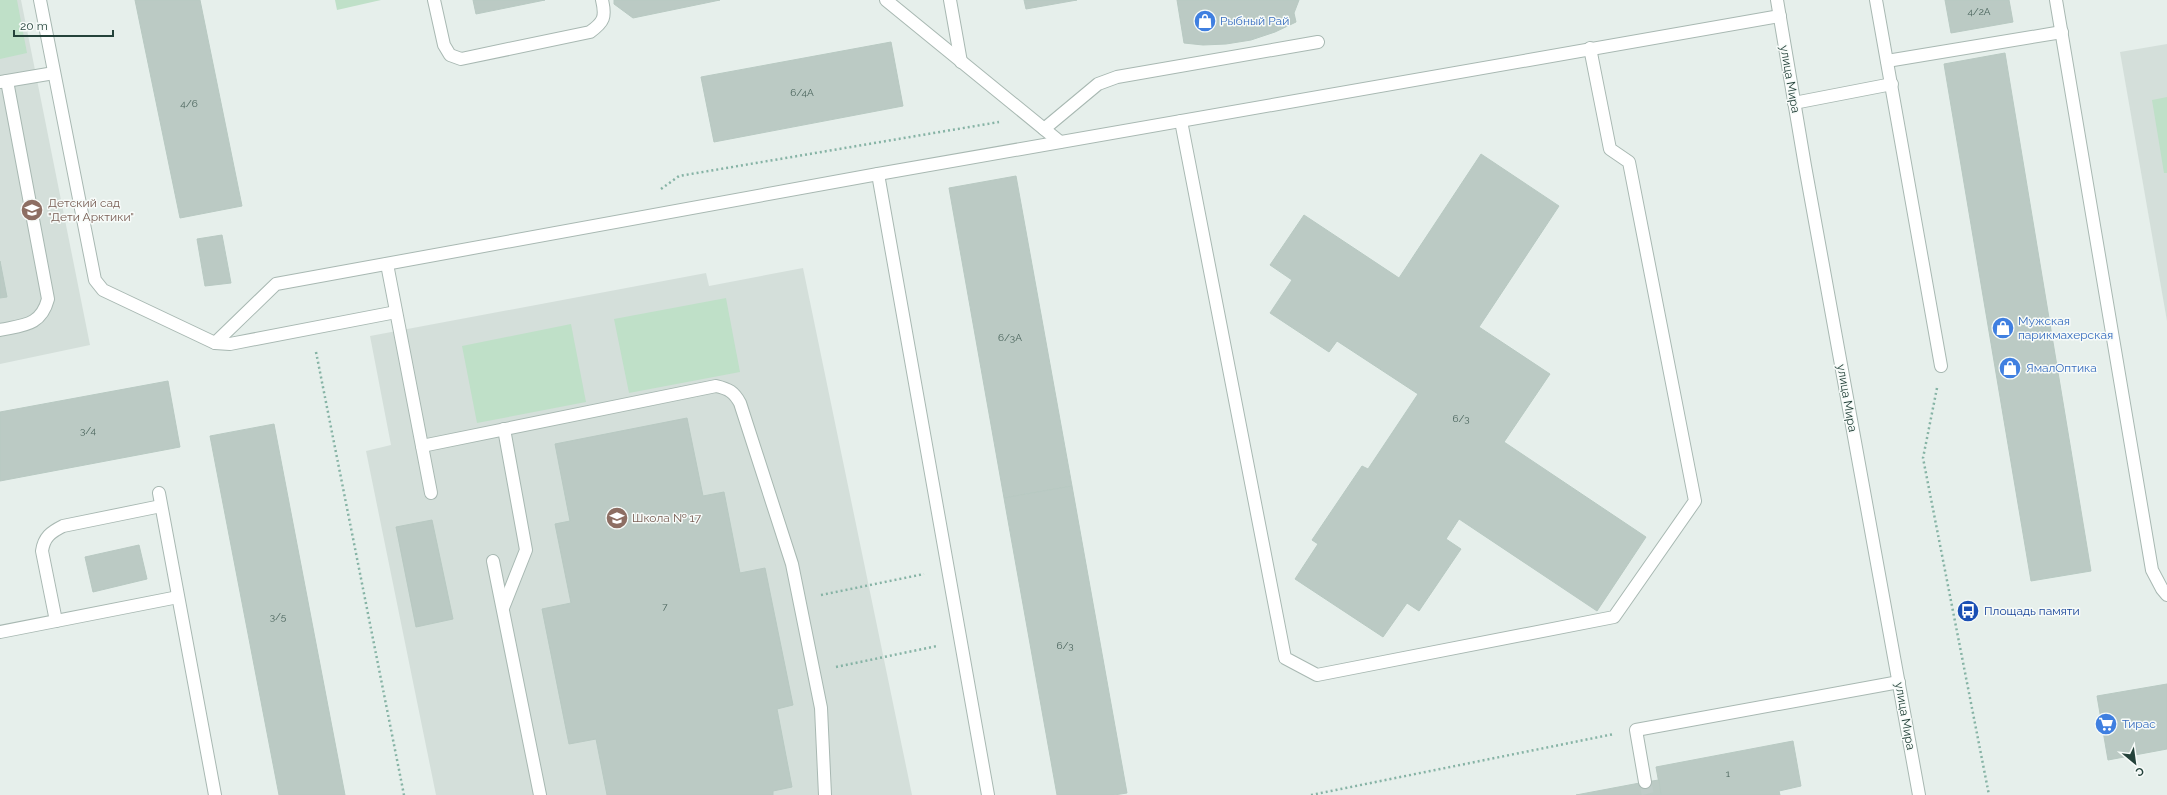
<svg xmlns="http://www.w3.org/2000/svg" width="2167" height="795" font-family="Raleway,sans-serif">
<rect width="100%" height="100%" fill="#e6efeb"/>
<!-- built -->
<g fill="#d4dfda">
<polygon points="0,0 21,0 90,345 0,364"/>
<polygon points="2167,44 2167,321 2120,52"/>
<polygon points="803,268 912,795 436,795 366,451 391,445 370,336 706,273 709,286"/>
</g>
<!-- green -->
<g fill="#bfe0c8">
<polygon points="0,0 17,0 27,53 0,59"/>
<polygon points="335,0 381,0 337,10"/>
<polygon points="2167,97 2167,173 2164,173 2152,100"/>
<polygon points="726,298 740,372 629,393 614,319"/>
<polygon points="571,324 586,402 477,423 462,346"/>
</g>
<!-- building -->
<g fill="#bbcac4" stroke="#b8c9c2">
<polygon points="135,0 200,0 242,206 180,218"/>
<polygon points="473,0 545,0 476,14"/>
<polygon points="614,0 720,0 633,18 614,4"/>
<polygon points="1024,0 1077,0 1026,9"/>
<polygon points="1177,0 1299,0 1294,13 1296,22 1275,32 1251,40 1226,44 1203,45 1184,43"/>
<polygon points="1945,0 2009,0 2013,22 1951,33"/>
<polygon points="891,42 903,106 714,142 701,77"/>
<polygon points="2005,53 2091,571 2031,581 1944,64"/>
<polygon points="1481,154 1559,206 1479,327 1550,374 1504,442 1646,537 1597,611 1459,519 1446,539 1461,549 1419,611 1407,603 1383,637 1295,579 1318,544 1312,540 1362,466 1368,469 1418,394 1337,341 1329,352 1270,313 1292,280 1270,265 1304,215 1399,278"/>
<polygon points="1016,176 1072,486 1004,498 949,188"/>
<polygon points="222,235 231,283 205,286 197,239"/>
<polygon points="0,261 7,297 0,298"/>
<polygon points="168,381 180,447 0,481 0,412"/>
<polygon points="687,418 703,496 724,492 740,573 765,568 793,705 777,709 792,787 773,791 773,795 607,795 596,739 569,744 542,609 571,603 555,524 570,521 555,444"/>
<polygon points="274,424 345,795 279,795 210,436"/>
<polygon points="1072,486 1127,793 1114,795 1057,795 1004,498"/>
<polygon points="432,520 453,619 416,627 396,527"/>
<polygon points="139,545 147,579 93,592 85,557"/>
<polygon points="2167,684 2167,749 2108,760 2097,696"/>
<polygon points="1793,741 1801,786 1779,791 1780,795 1661,795 1656,767"/>
<polygon points="1659,780 1661,795 1576,795 1645,782"/>
</g>
<g fill="none" stroke-linecap="round" stroke-linejoin="round">
<!-- minor-tunnel -->
<polyline stroke="#bfccc8" stroke-width="12" stroke-dasharray="12 6" stroke-linecap="butt" points="1645,782 1648,795"/>
<!-- minor casing -->
<g stroke="#a8b8b2" stroke-width="14">
<g id="minor">
<polyline points="40,0 95,280 103,290 215,343 230,344 396,312"/>
<path d="M434,0L444,45L450,55L461,59L590,32C604,22 606,17 602,0"/>
<polyline points="886,0 1060,142"/>
<polyline points="950,0 961,62"/>
<polyline points="1777,0 1805,166 1919,795"/>
<polyline points="1876,0 1941,366"/>
<polyline points="2056,0 2152,570 2162,589 2167,595"/>
<polyline points="1887,61 2062,32"/>
<polyline points="0,82 54,73"/>
<polyline points="1794,103 1892,84"/>
<polyline points="1181,121 1285,658 1317,675 1614,617 1695,501 1629,162 1610,149 1590,48"/>
<polyline points="1044,129 1098,84 1117,77 1318,42"/>
<polyline points="878,174 988,795"/>
<polyline points="387,264 431,493"/>
<path d="M0,330C23,325 41,326 48,299L7,81"/>
<polyline points="215,343 276,284 878,174 1780,16"/>
<path d="M422,446L716,386C729,389 734,392 740,403L792,564L821,708L825,795"/>
<polyline points="159,493 215,795"/>
<polyline points="493,561 540,795"/>
<polyline points="503,608 526,550 504,429"/>
<path d="M56,621L42,551C44,537 51,532 63,526L161,506"/>
<polyline points="0,632 178,597"/>
<polyline points="1645,782 1636,730 1899,682"/>
</g>
</g>
<!-- path -->
<g stroke="#86b3a5" stroke-width="2.5" stroke-dasharray="2 3" stroke-linecap="butt">
<polyline points="661,189 679,176 999,122"/>
<polyline points="316,352 404,795"/>
<polyline points="1937,388 1923,458 1989,795"/>
<polyline points="821,595 924,574"/>
<polyline points="836,667 937,646"/>
<polyline points="1311,795 1614,734"/>
</g>
<!-- minor -->
<use href="#minor" stroke="#fff" stroke-width="12"/>
</g>
<!-- icons -->
<defs>
<g id="shop-disc" transform="scale(1.15)"><circle r="9.5" fill="#3f7fe0" stroke="#f7fbf9"/><path d="M-5-2.5h2.3a2.7 3.5 0 0 1 5.4 0H5L5.5 6h-11ZM-1.5-2.5h3a1.5 2.3 0 0 0-3 0Z" fill="#fff"/></g>
<g id="school-disc" transform="scale(1.15)"><circle r="9.5" fill="#8d6e63" stroke="#f7fbf9"/><path d="M0-5L7-2L0 1L-7-2ZM-4 1L0 2.5L4 1V4Q0 6-4 4Z" fill="#fff"/></g>
<g id="bus-disc" transform="scale(1.15)"><circle r="9.5" fill="#1a4fb4" stroke="#f7fbf9"/><path d="M-5-6H5V4H4V6H2V4H-2V6H-4V4H-5ZM-3.5-4V0h7V-4ZM-3.5 1.2v1.5H-2V1.2ZM2 1.2v1.5H3.5V1.2Z" fill="#fff"/></g>
<g id="supermarket-disc" transform="scale(1.15)"><circle r="9.5" fill="#3f7fe0" stroke="#f7fbf9"/><path d="M-6-5.5h2.5l.6 2H6L4.5 2H-2.5L-4.4-4H-6ZM-1.5 3.2a1.3 1.3 0 1 0 .1 0ZM3 3.2a1.3 1.3 0 1 0 .1 0Z" fill="#fff"/></g>
</defs>
<g fill-rule="evenodd">
<use href="#shop-disc" x="1205" y="21"/>
<use href="#school-disc" x="32" y="210"/>
<use href="#shop-disc" x="2003" y="328"/>
<use href="#shop-disc" x="2010" y="368"/>
<use href="#school-disc" x="617" y="518"/>
<use href="#bus-disc" x="1968" y="611"/>
<use href="#supermarket-disc" x="2106" y="724"/>
</g>
<g text-anchor="middle" stroke-width="3" stroke-linejoin="round" paint-order="stroke">
<!-- number labels -->
<g font-size="10" fill="#4a645c">
<text x="1979" y="15">4/2А</text>
<text x="802" y="96">6/4А</text>
<text x="189" y="107">4/6</text>
<text x="1010" y="341">6/3А</text>
<text x="1461" y="422">6/3</text>
<text x="88" y="434">3/4</text>
<text x="665" y="610">7</text>
<text x="278" y="620">3/5</text>
<text x="1065" y="649">6/3</text>
<text x="1728" y="777">1</text>
</g>
<!-- shop labels -->
<g font-size="12" fill="#366cbe" stroke="#f7fbf9" text-anchor="start">
<text x="1220" y="25">Рыбный Рай</text>
<text x="2018" y="325">Мужская<tspan x="2018" dy="14">парикмахерская</tspan></text>
<text x="2026" y="372">ЯмалОптика</text>
<text x="2122" y="728">Тирас</text>
</g>
<!-- street labels -->
<g font-size="12" fill="#24423a" stroke="#f7fbf9">
<text transform="translate(1790 79) rotate(80)" y="4">улица Мира</text>
<text transform="translate(1847 398) rotate(80)" y="4">улица Мира</text>
<text transform="translate(1905 716) rotate(80)" y="4">улица Мира</text>
</g>
<!-- education labels -->
<g font-size="12" fill="#785e54" stroke="#f7fbf9" text-anchor="start">
<text x="48" y="207">Детский сад<tspan x="48" dy="14">"Дети Арктики"</tspan></text>
<text x="632" y="522">Школа № 17</text>
</g>
<!-- transit labels -->
<g font-size="12" fill="#164399" stroke="#f7fbf9" text-anchor="start">
<text x="1984" y="615">Площадь памяти</text>
</g>
</g>
<!-- north arrow -->
<g transform="translate(2135 763) rotate(151)" stroke="#f7fbf9" stroke-width="3" paint-order="stroke">
<path d="M0-3L7 15L0 10L-7 15Z" fill="#24423a"/>
<text y="-6" font-size="11" font-weight="bold" text-anchor="middle" fill="#24423a">С</text>
</g>
<!-- scale -->
<path d="M14 30v6h99v-6" fill="none" stroke="#24423a" stroke-width="2"/>
<text x="20" y="30" font-size="12" fill="#24423a" stroke="#f7fbf9" stroke-width="3" paint-order="stroke">20 m</text>
</svg>
